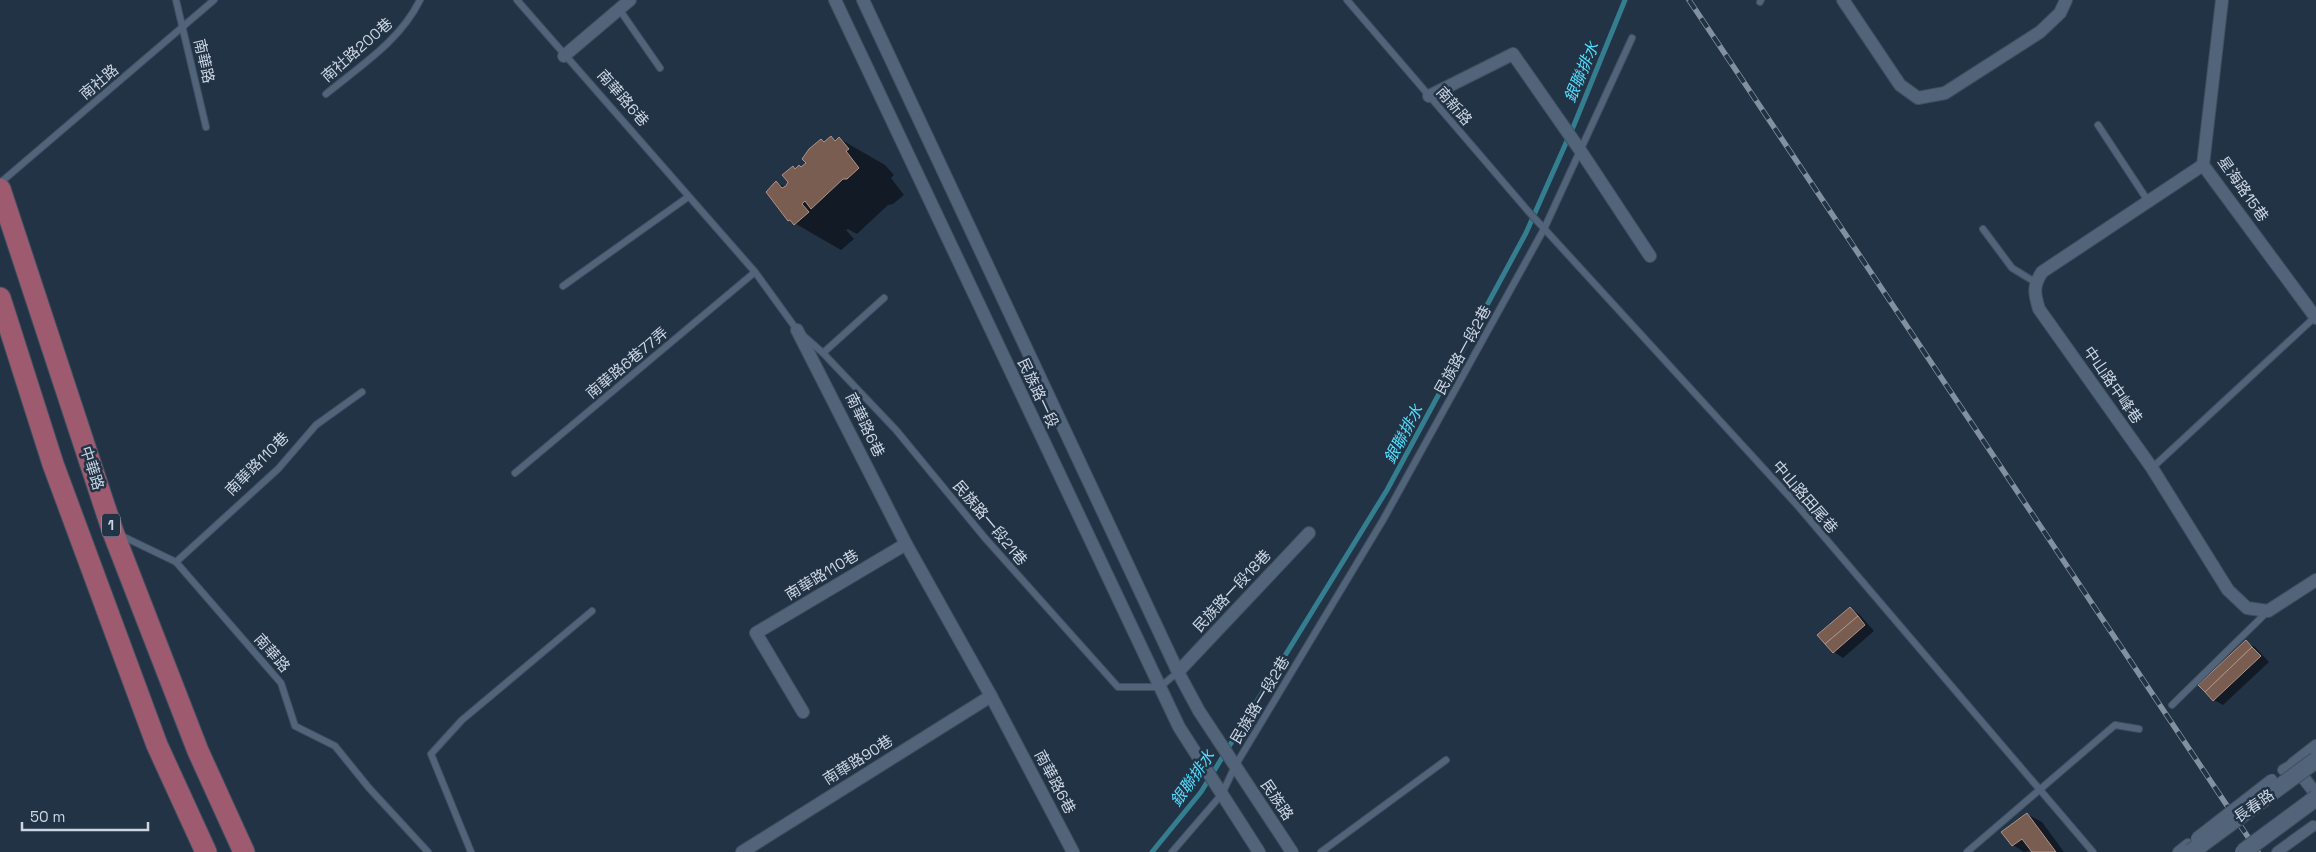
<svg xmlns="http://www.w3.org/2000/svg" width="2316" height="852" font-family="'Space Grotesk','Noto Sans TC',sans-serif">
<rect width="100%" height="100%" fill="#223346"/>
<!-- shadow -->
<g fill="#0007">
<polygon points="831,137 837,141 840,139 885,165 894,175 891,178 904,195 893,204 888,205 857,234 848,229 846,230 854,239 841,250 789,220 776,182 785,187 796,170 807,163 821,140 826,143"/>
<polygon points="1850,608 1859,614 1874,631 1843,658 1834,652 1819,635"/>
<polygon points="2246,642 2255,647 2269,662 2223,705 2214,700"/>
<polygon points="2027,814 2042,822 2064,852 2033,852 2032,850 2024,852 2013,845"/>
</g>
<g fill="none" stroke-linecap="round" stroke-linejoin="round">
<!-- stream -->
<polyline stroke="#357e90" stroke-width="5" points="1152,852 1201,792 1387,490 1526,233 1574,125 1625,0"/>
</g>
<!-- building -->
<g fill="#795d50" stroke="#b19385">
<polygon points="831,136 835,141 839,137 849,149 846,151 859,168 847,179 843,179 811,209 805,201 802,204 809,212 794,225 790,220 788,221 766,192 776,181 782,188 786,186 788,182 782,175 793,166 795,169 799,165 801,167 806,163 802,159 809,149 821,139 824,142"/>
<polygon points="1850,607 1858,616 1825,644 1817,635"/>
<polygon points="1858,616 1865,625 1833,653 1825,644"/>
<polygon points="2246,640 2252,647 2205,692 2198,685"/>
<polygon points="2252,647 2261,656 2213,701 2205,692"/>
<polygon points="2027,813 2056,852 2032,852 2022,839 2012,846 2001,832"/>
</g>
<g fill="none" stroke-linecap="round" stroke-linejoin="round">
<!-- service casing -->
<g stroke="#404f5f" stroke-width="8">
<g id="service">
<polyline points="176,0 206,127"/>
<polyline points="517,0 755,272 797,330 823,353 896,430 985,538 1118,687 1160,687 1178,672"/>
<polyline points="1347,0 1528,211 1797,505 2093,852"/>
<polyline points="1760,2 1761,0"/>
<polyline points="619,9 660,68"/>
<path d="M326,94C360,66 400,41 420,0"/>
<polyline points="2098,125 2148,201"/>
<polyline points="0,183 214,0"/>
<polyline points="1983,229 2012,268 2035,282"/>
<polyline points="563,286 688,197"/>
<polyline points="823,353 884,298"/>
<polyline points="2152,468 2315,317"/>
<polyline points="515,473 755,272"/>
<polyline points="120,535 176,562 281,683 295,726 335,746 369,788 428,852"/>
<polyline points="176,562 278,469 316,425 362,392"/>
<polyline points="2172,705 2267,612"/>
<polyline points="471,852 431,754 462,720 592,611"/>
<polyline points="1172,852 1222,794 1235,766 1383,520 1544,229 1632,38"/>
<polyline points="1321,852 1446,760"/>
<polyline points="1967,852 2115,725 2139,729"/>
</g>
</g>
<!-- pedestrian casing -->
<g stroke="#404f5f" stroke-width="12">
<g id="pedestrian">
<polyline points="2283,770 2293,764"/>
<polyline points="2178,852 2188,844"/>
<polyline points="2277,852 2313,826"/>
</g>
</g>
<!-- minor casing -->
<g stroke="#404f5f" stroke-width="14">
<g id="minor">
<polyline points="835,0 1179,727 1259,852"/>
<polyline points="863,0 1178,672 1199,711 1292,852"/>
<polyline points="1843,0 1900,85 1918,98 1945,93 2040,32 2060,13 2066,0"/>
<polyline points="2222,0 2203,165 2316,318"/>
<polyline points="564,56 630,0"/>
<polyline points="1429,96 1513,54 1580,150 1650,256"/>
<path d="M2203,165L2042,272C2033,286 2034,293 2039,309L2152,468L2228,590L2247,608L2268,611L2316,580"/>
<polyline points="797,330 906,544 991,696 1073,852"/>
<polyline points="1178,672 1309,533"/>
<polyline points="803,712 756,633 906,544"/>
<polyline points="2316,746 2293,764 2316,794"/>
<polyline points="742,852 991,696"/>
</g>
</g>
<!-- primary casing -->
<g stroke="#404f5f" stroke-width="23">
<g id="primary">
<polyline points="0,189 113,532 198,751 244,852"/>
<polyline points="0,298 53,464 157,745 206,852"/>
</g>
</g>
<!-- service -->
<use href="#service" stroke="#52647a" stroke-width="6"/>
<!-- pedestrian -->
<use href="#pedestrian" stroke="#52647a" stroke-width="10"/>
<!-- minor -->
<use href="#minor" stroke="#52647a" stroke-width="12"/>
<!-- primary -->
<use href="#primary" stroke="#9e5b70" stroke-width="21"/>
<!-- rail casing -->
<g stroke="#8390a0" stroke-width="5.5">
<polyline id="rail" points="1689,0 2258,852"/>
</g>
<!-- rail -->
<use href="#rail" stroke="#223346" stroke-width="4" stroke-dasharray="11" stroke-linecap="butt"/>
<!-- pedestrian-bridge casing -->
<g stroke="#404f5f" stroke-width="12" stroke-linecap="butt">
<polyline id="pedestrian-bridge" points="2196,838 2272,779"/>
</g>
<!-- tertiary-bridge casing -->
<g stroke="#404f5f" stroke-width="18" stroke-linecap="butt">
<g id="tertiary-bridge">
<polyline points="2191,852 2316,760"/>
<polyline points="2243,852 2316,798"/>
</g>
</g>
<!-- pedestrian-bridge -->
<use href="#pedestrian-bridge" stroke="#52647a" stroke-width="10"/>
<!-- tertiary-bridge -->
<use href="#tertiary-bridge" stroke="#52647a" stroke-width="16"/>
</g>
<g text-anchor="middle" stroke-width="5" stroke-linejoin="round" paint-order="stroke">
<!-- shield labels -->
<rect fill="#223346" stroke="#99a5b4" stroke-width="1" x="102" y="513.5" width="18" height="23" rx="4"/>
<g font-size="14" font-weight="bold" fill="#ccd6e3">
<text x="111" y="530">1</text>
</g>
<!-- street labels -->
<g font-size="15" fill="#ccd6e3" stroke="#223346">
<text transform="translate(357 50) rotate(-41)" y="5">南社路200巷</text>
<text transform="translate(204 61) rotate(77)" y="5">南華路</text>
<text transform="translate(99 82) rotate(-40)" y="5">南社路</text>
<text transform="translate(623 98) rotate(49)" y="5">南華路6巷</text>
<text transform="translate(1454 106) rotate(49)" y="5">南新路</text>
<text transform="translate(2243 189) rotate(55)" y="5">星海路15巷</text>
<text transform="translate(1463 350) rotate(-61)" y="5">民族路一段2巷</text>
<text transform="translate(627 363) rotate(-40)" y="5">南華路6巷77弄</text>
<text transform="translate(2113 385) rotate(55)" y="5">中山路中峰巷</text>
<text transform="translate(1038 393) rotate(65)" y="5">民族路一段</text>
<text transform="translate(865 425) rotate(64)" y="5">南華路6巷</text>
<text transform="translate(257 464) rotate(-45)" y="5">南華路110巷</text>
<text transform="translate(92 468) rotate(72)" y="5">中華路</text>
<text transform="translate(1805 497) rotate(49)" y="5">中山路田尾巷</text>
<text transform="translate(990 523) rotate(50)" y="5">民族路一段21巷</text>
<text transform="translate(822 575) rotate(-31)" y="5">南華路110巷</text>
<text transform="translate(1232 591) rotate(-47)" y="5">民族路一段18巷</text>
<text transform="translate(272 653) rotate(49)" y="5">南華路</text>
<text transform="translate(1260 700) rotate(-59)" y="5">民族路一段2巷</text>
<text transform="translate(858 760) rotate(-32)" y="5">南華路90巷</text>
<text transform="translate(1055 782) rotate(62)" y="5">南華路6巷</text>
<text transform="translate(1277 800) rotate(56)" y="5">民族路</text>
<text transform="translate(2254 806) rotate(-35)" y="5">長春路</text>
</g>
<!-- water labels -->
<g font-size="16" font-style="italic" fill="#52ddfe" stroke="#223346">
<text transform="translate(1581 72) rotate(-67)" y="6">銀聯排水</text>
<text transform="translate(1403 434) rotate(-62)" y="6">銀聯排水</text>
<text transform="translate(1192 778) rotate(-55)" y="6">銀聯排水</text>
</g>
</g>
<!-- scale -->
<path d="M22 822v8h126v-8" fill="none" stroke="#ccd6e3" stroke-width="2.5"/>
<text x="30" y="822" font-size="15" fill="#ccd6e3" stroke="#223346" stroke-width="4" paint-order="stroke">50 m</text>
</svg>
